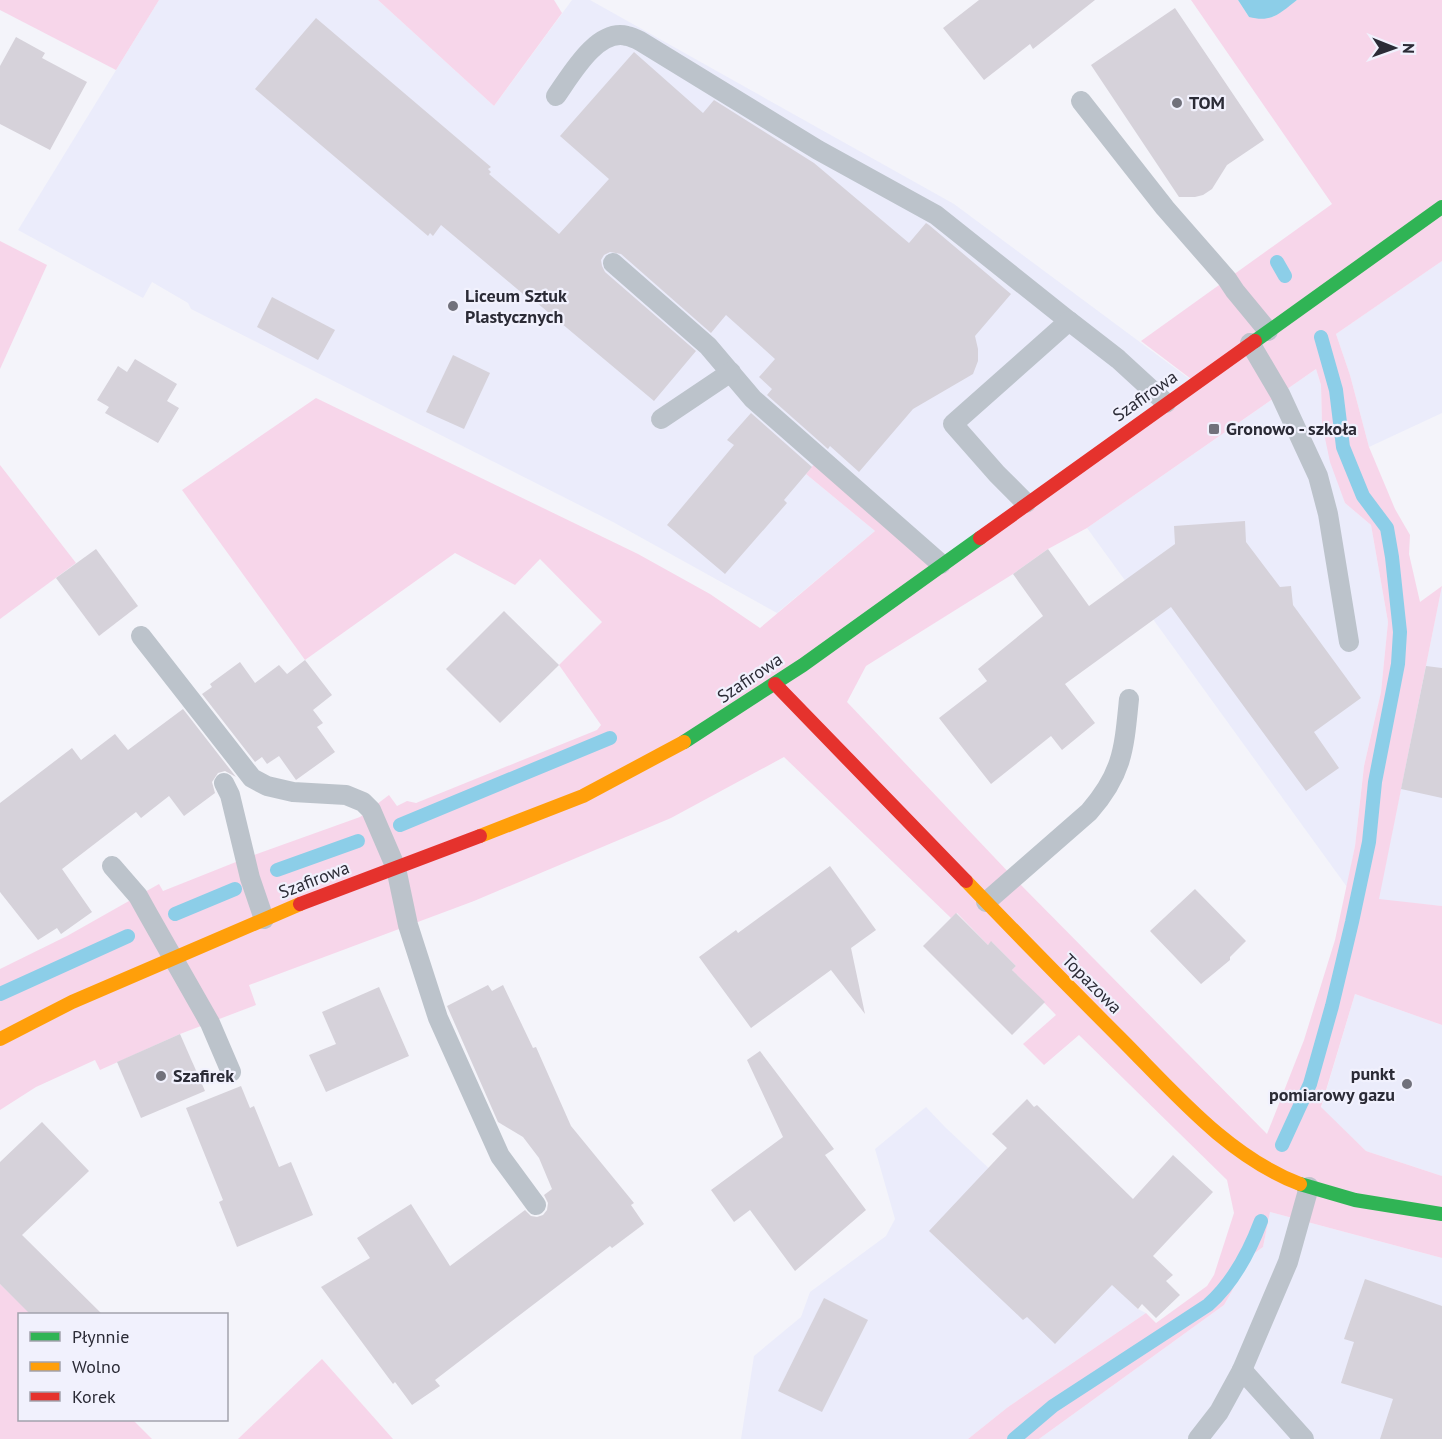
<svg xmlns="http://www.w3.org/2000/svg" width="1442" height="1439" font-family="'PT Sans',sans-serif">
<rect width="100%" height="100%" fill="#f4f4fa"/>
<!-- built -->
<g fill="#ebecfb">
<polygon points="159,0 378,0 494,106 572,0 590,0 954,204 1195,383 941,564 820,457 806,474 875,531 777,613 613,522 191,309 188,303 152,282 143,298 18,230"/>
<polygon points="1442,261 1442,413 1369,447 1350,375 1336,334"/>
<polygon points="1316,369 1321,385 1322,424 1345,503 1371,525 1388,622 1381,692 1364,766 1355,846 1347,887 1087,528"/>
<polygon points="1442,586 1442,906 1378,900 1401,789"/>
<polygon points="1355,994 1442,1025 1442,1176 1366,1151 1321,1108"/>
<polygon points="926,1107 945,1127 1117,1289 1138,1309 1146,1313 1008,1407 968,1439 741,1439 754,1356 801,1317 810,1292 886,1236 895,1219 875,1149"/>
<polygon points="1270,1212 1442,1258 1442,1439 1039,1439 1224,1305 1232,1291 1248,1258 1263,1247"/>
</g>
<!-- green -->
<g fill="#f7d6ea" fill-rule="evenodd">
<polygon points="0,0 159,0 116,70 0,10"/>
<polygon points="378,0 554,0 562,13 494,106"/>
<path d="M1191,0H1238L1249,17H1273L1297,0H1442V261L1336,334L1350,375L1369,447L1395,509L1410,535L1409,554L1420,602L1442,586L1379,899L1442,906V1025L1355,994L1321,1107L1366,1151L1442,1176V1258L1270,1212L1263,1247L1248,1258L1232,1291L1224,1305L1039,1439H968L1008,1407L1146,1313L1156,1323L1207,1286L1214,1275L1234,1213L1227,1180L1079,1035L1044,1065L1023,1044L1056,1015L1012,970L1016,966L992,942L988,945L957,913L951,918L784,757L671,818L474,901L249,985L256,1005L180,1034L100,1070L95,1060L36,1087L0,1110V969L67,936L159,884L163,891L246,858L360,817L389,795L397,806L407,801L416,803L597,730L601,725L559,665L602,622L540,559L515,585L455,553L305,660L182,490L316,398L638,554L710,594L760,628L875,531L806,474L820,457L941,564L1195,382L1141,341L1332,204ZM1316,369L1321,385L1322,424L1330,462L1345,503L1371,525L1388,622L1381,692L1364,766L1355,846L1335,940L1304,1040L1267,1134L1013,877L847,702L866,666L1013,574L1048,549L1087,528Z"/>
<polygon points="0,241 47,265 0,369"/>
<polygon points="0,465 76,563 0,619"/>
<polygon points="0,1284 31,1314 20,1314 20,1420 133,1420 152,1439 0,1439"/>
<polygon points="322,1359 393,1439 238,1439"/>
</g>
<!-- water -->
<path fill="#8ccee8" d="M1238,0H1297C1280,13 1272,23 1249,17Z"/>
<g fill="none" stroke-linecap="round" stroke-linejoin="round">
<!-- stream -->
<g stroke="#8ccee8" stroke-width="14">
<polyline points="1277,262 1285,276"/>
<polyline points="400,825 610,738"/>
<polyline points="277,870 358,841"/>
<polyline points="175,914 235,889"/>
<polyline points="0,994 128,936"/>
<polyline points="1282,1145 1310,1084 1332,1006 1352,922 1369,842 1375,782 1398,664 1400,632 1392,557 1387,528 1363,496 1343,447 1336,390 1321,337"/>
<path d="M1014,1439L1053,1406L1208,1305C1233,1283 1249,1253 1261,1221"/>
</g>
</g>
<!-- building -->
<g fill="#d6d2da">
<polygon points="979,0 1095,0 1033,49 1030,44 984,80 943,28"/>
<polygon points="1175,8 1264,140 1227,165 1212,189 1203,195 1195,197 1179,197 1091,65"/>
<polygon points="316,18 491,167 488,169 491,172 489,174 559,234 609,179 560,136 634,52 703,113 714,100 814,163 909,243 926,223 929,225 1011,294 975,336 978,349 978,361 973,374 913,409 859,472 830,446 828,449 767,395 772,389 759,377 775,359 726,315 711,333 621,254 610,252 604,255 601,260 602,266 605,272 696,351 654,401 530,297 529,299 441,225 433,236 430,233 428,236 255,89"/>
<polygon points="16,37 45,53 42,58 87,82 50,150 0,124 0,66"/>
<polygon points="272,297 335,330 318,360 257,327"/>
<polygon points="453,355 490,373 464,429 426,412"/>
<polygon points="135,359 177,384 167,401 179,408 158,443 105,413 109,407 97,400 118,366 127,372"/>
<polygon points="751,413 812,467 784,500 787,503 725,574 667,525 734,445 727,440"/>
<polygon points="1245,521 1246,542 1280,587 1291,586 1293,605 1361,698 1314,732 1339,768 1306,791 1171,607 1065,684 1095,723 1062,750 1051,736 991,784 939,718 987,681 978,669 1043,616 1013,574 1048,549 1089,606 1175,544 1174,526"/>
<polygon points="96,549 138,606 99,636 56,578"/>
<polygon points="504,611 559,665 500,723 446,669"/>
<polygon points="305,660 332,695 313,710 323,723 317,727 335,752 296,780 279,756 267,764 262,757 255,762 202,694 212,687 210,684 240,662 255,683 279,665 287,674"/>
<polygon points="1426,666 1442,668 1442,798 1401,789"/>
<polygon points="183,709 236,777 225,771 218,773 212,782 215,793 184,816 169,796 141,818 136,812 62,869 92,912 61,934 57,928 38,940 0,892 0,803 72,748 81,760 115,734 128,750"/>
<polygon points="830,866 876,930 851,948 865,1014 831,970 751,1028 699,957 736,930 738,933"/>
<polygon points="1195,889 1246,941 1230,957 1230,960 1201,984 1150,931"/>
<polygon points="956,913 988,945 991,941 1016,966 1012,970 1045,1002 1012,1035 923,946"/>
<polygon points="488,985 492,991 503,985 533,1048 536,1047 571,1126 634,1203 631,1205 644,1224 612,1248 610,1246 435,1380 440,1386 412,1405 395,1382 393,1384 321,1287 370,1258 357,1238 411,1204 450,1266 525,1210 531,1216 537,1217 543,1215 547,1210 548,1203 544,1195 552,1189 539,1158 523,1137 498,1122 447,1006"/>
<polygon points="379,987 409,1056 326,1092 309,1055 336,1044 322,1012"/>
<polygon points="180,1034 205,1091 141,1118 117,1062"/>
<polygon points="760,1051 834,1149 825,1155 866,1210 795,1271 750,1210 734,1222 711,1190 783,1137 747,1060"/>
<polygon points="241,1086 250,1108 254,1106 279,1167 291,1162 313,1215 237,1247 219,1202 223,1200 186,1108"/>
<polygon points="1027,1099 1034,1107 1037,1105 1133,1199 1173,1155 1213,1192 1153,1256 1173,1275 1166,1281 1180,1295 1156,1318 1142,1304 1138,1309 1112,1285 1055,1344 1027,1317 1023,1320 929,1231 1007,1148 992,1134"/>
<polygon points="42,1122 89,1171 22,1235 102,1314 30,1314 0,1284 0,1162"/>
<polygon points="1365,1279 1442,1306 1442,1439 1380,1439 1393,1399 1341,1383 1354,1342 1344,1339"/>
<polygon points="824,1298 868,1320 822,1412 778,1391"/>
</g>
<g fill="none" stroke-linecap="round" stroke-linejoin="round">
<!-- lane -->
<g stroke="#bcc3cb" stroke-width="20">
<path d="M556,96C571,75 597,28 627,36C632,37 636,39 640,41L818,150L936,215L1069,321"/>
<polyline points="1081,101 1165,208 1227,279 1235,291 1268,331"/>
<polyline points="613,263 708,346 753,399 941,564"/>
<polyline points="1250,343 1280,394 1318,476 1328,514 1349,642"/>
<polyline points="661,419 731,372"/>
<polyline points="1026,503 997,474 953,424 1069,321 1118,359 1166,403"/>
<polyline points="141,636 252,778 267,786 293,792 346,795 363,802 371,810 396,868 408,925 438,1018 500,1156 536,1205"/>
<polyline points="224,783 230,795 250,878 264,919"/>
<polyline points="112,866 138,896 148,914 210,1023 231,1072"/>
<path d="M986,902L1089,812C1123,773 1124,749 1129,699"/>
<polyline points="1242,1370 1304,1439"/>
<polyline points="1198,1439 1219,1412 1242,1370 1288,1262 1309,1187"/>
</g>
<!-- fast -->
<g stroke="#30b455" stroke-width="14">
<polyline points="1255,341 1442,207"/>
<polyline points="684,742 803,665 980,538"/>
<polyline points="1300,1184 1355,1200 1442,1214"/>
</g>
<!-- slow -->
<g stroke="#ff9f0a" stroke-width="14">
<polyline points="480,836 583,796 684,742"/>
<path d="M966,881C1017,934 1068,986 1120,1038C1174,1092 1227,1156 1300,1184"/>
<polyline points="0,1039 72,1002 300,904"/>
</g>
<!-- jam -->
<g stroke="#e5322d" stroke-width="14">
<polyline points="980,538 1255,341"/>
<polyline points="775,684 966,881"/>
<polyline points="300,904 480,836"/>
</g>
</g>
<!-- markers -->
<g fill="#71717b" stroke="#f1f1fd" stroke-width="2">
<circle cx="1177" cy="103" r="6"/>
<circle cx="453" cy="306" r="6"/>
<rect x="1208" y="423" width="12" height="12" rx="3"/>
<circle cx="161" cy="1076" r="6"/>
<circle cx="1407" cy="1084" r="6"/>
</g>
<g text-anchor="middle" stroke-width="4.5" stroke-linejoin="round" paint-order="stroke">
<!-- poi labels -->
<g font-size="18" font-weight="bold" fill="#2b2b36" stroke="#f1f1fd" text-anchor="start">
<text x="1189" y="109">TOM</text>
<text x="465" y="302">Liceum Sztuk<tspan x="465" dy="21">Plastycznych</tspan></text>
<text x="1226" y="435">Gronowo - szkoła</text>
<text x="1395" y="1080" text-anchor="end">punkt<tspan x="1395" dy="21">pomiarowy gazu</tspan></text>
<text x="173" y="1082">Szafirek</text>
</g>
<!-- street labels -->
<g font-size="18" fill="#2b2b36" stroke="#f1f1fd">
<text transform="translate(1145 396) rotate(-35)" y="6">Szafirowa</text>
<text transform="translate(750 678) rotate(-34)" y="6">Szafirowa</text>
<text transform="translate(314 880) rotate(-21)" y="6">Szafirowa</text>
<text transform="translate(1092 984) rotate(45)" y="6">Topazowa</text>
</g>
</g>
<!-- legend -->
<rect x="18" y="1313" width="210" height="108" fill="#f1f1fd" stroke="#a2a2ad" stroke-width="1.5"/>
<rect x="30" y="1332" width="30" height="9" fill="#30b455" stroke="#a2a2ad" stroke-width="1.5"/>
<text x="72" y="1343" font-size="18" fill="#2b2b36">Płynnie</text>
<rect x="30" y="1362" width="30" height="9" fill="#ff9f0a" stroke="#a2a2ad" stroke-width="1.5"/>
<text x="72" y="1373" font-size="18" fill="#2b2b36">Wolno</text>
<rect x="30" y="1392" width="30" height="9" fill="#e5322d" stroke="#a2a2ad" stroke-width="1.5"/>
<text x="72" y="1403" font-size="18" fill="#2b2b36">Korek</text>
<!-- north arrow -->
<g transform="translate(1394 48) rotate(91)" stroke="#f1f1fd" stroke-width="4.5" paint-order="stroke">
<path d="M0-4.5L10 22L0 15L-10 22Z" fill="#2b2b36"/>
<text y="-9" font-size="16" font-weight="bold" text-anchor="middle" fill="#2b2b36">N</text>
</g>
</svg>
